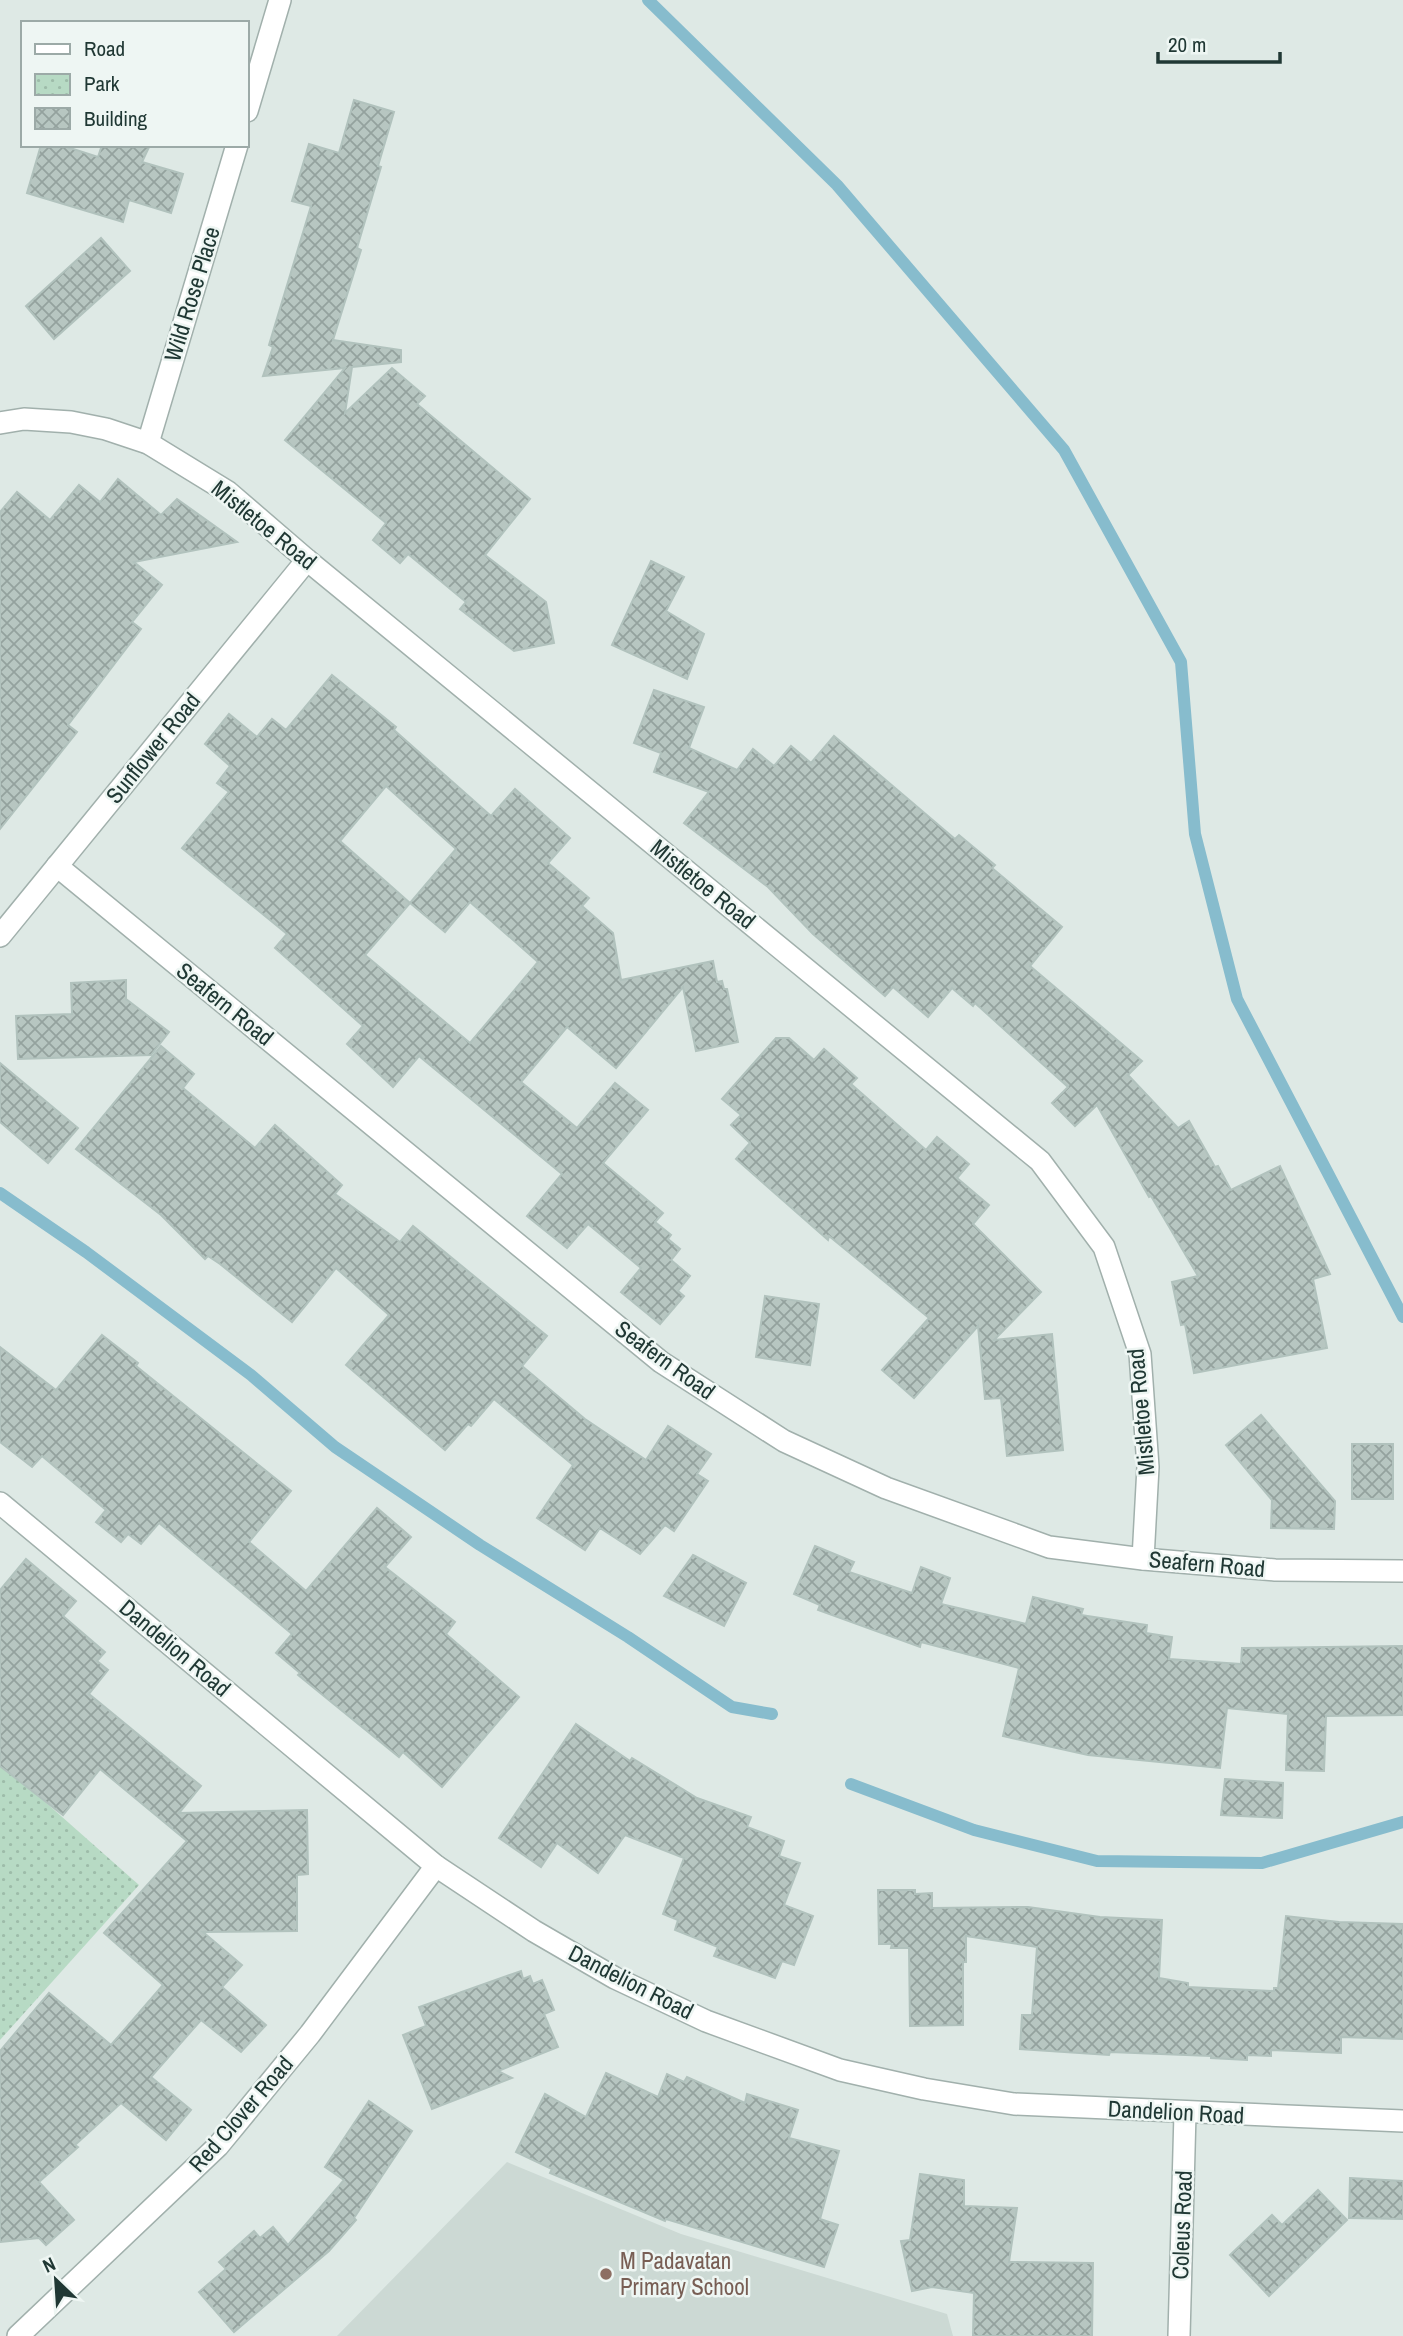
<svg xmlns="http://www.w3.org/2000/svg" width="1403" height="2336" font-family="'Archivo Narrow',sans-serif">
<defs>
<pattern id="park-dots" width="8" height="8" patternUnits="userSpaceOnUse" patternTransform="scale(1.75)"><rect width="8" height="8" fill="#b7dac4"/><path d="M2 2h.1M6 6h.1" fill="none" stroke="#9dbca9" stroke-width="1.8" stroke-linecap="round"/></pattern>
<pattern id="building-cross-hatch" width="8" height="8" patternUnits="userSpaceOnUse" patternTransform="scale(1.75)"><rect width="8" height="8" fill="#b7c6c1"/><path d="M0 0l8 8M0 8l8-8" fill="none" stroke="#94a29e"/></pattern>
</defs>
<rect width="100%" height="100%" fill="#dee9e5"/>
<!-- built -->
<polygon fill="#ccd9d4" points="507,2162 681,2234 947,2314 953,2336 337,2336"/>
<!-- park -->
<polygon fill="url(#park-dots)" points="0,1762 139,1885 0,2040"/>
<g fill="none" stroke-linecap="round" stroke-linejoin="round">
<!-- stream -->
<g stroke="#87bccd" stroke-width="12">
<polyline points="648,0 837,185 1064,450 1181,662 1195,834 1237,999 1403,1317"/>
<polyline points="0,1193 86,1252 251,1375 335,1447 480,1545 628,1637 732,1707 772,1714"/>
<polyline points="851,1784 974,1830 1097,1861 1262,1863 1403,1822"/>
</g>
</g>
<!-- building -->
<g fill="url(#building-cross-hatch)" stroke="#b1c2bd" stroke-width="2" fill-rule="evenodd">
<polygon points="354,100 394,112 378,166 381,167 357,248 361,250 333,340 401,350 401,362 352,367 345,413 392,368 425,396 417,404 530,499 485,555 546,602 554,643 514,651 460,609 466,602 408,554 400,563 373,540 386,523 285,440 345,368 263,376 273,347 269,345 311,206 292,201 309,144 339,153"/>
<polygon points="41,145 61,145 98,157 102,145 150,145 142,162 183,174 171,213 129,200 123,222 27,193"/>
<polygon points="101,238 130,271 54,339 26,306"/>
<polygon points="118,479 161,515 177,499 237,542 134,562 162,585 132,622 141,629 68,725 77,732 0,829 0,512 17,492 50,520 79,485 100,502"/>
<polygon points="651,561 684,577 666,611 704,634 687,679 612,645"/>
<path d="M332,675L396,727L394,730L491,816L515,789L570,838L548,863L589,898L582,906L613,933L621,980L713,961L717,982L722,981L724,989H727L738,1042L696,1051L683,987L616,1068L567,1027L521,1082L577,1128L615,1083L648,1110L603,1163L663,1213L655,1222L671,1235L668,1239L680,1249L671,1260L690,1276L678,1291L684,1296L660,1324L621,1292L641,1268L588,1224L567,1248L527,1216L562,1174L419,1056L393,1087L347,1044L363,1026L275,948L287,934L182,848L229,792L217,783L230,766L205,744L229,714L257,737L272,719L286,730ZM386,786L456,849L410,903L340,841ZM470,902L538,962L470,1043L365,955L410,903L445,932Z"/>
<polygon points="654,690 704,707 689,748 737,770 753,749 774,766 791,746 811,763 834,736 955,839 959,835 995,865 992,868 1062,927 1030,966 1142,1061 1128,1075 1178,1128 1189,1121 1215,1167 1218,1166 1231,1190 1280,1166 1330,1274 1313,1279 1327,1348 1194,1373 1185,1324 1181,1325 1172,1282 1198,1276 1151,1196 1149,1197 1097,1105 1075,1126 1052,1103 1068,1087 975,1003 973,1006 952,988 928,1017 893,987 885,996 813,934 768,887 684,823 709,792 654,772 661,753 634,743"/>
<polygon points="126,980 126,999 169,1032 151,1055 18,1059 16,1016 72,1014 71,983"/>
<polygon points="776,1038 789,1038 814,1060 824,1049 857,1078 851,1084 926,1150 937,1137 969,1164 957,1178 989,1205 973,1224 1041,1292 994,1340 1052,1334 1063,1450 1007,1456 1001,1398 985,1399 978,1326 914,1398 882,1370 929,1318 829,1236 828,1240 736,1159 750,1143 731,1125 741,1115 722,1099"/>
<polygon points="161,1046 194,1074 183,1088 255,1148 275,1125 342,1185 335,1194 400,1242 413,1226 547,1336 522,1366 585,1419 646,1460 668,1426 711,1454 697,1474 708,1481 674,1531 665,1525 640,1554 600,1528 585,1550 537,1518 573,1465 494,1399 471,1426 468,1424 445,1450 346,1365 389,1315 336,1268 292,1322 220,1264 208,1256 205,1259 161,1215 76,1149"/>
<polygon points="0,1063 78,1128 48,1163 0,1122"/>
<polygon points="765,1296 819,1304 810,1365 756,1357"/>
<polygon points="102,1335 138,1363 136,1366 291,1491 249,1542 306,1591 377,1508 411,1537 385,1567 455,1622 446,1634 519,1697 442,1787 403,1752 399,1757 298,1675 300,1673 276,1653 292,1634 159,1523 141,1544 128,1534 121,1542 96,1522 106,1510 42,1456 32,1467 0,1442 0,1347 56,1390"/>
<polygon points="1261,1415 1335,1501 1334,1529 1271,1528 1272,1500 1226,1445"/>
<rect x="1352" y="1444" width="41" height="55"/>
<polygon points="815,1546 854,1562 849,1572 912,1593 921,1567 950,1578 941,1604 1026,1624 1033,1597 1083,1609 1081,1615 1147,1625 1146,1633 1172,1637 1169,1659 1241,1664 1242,1648 1403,1646 1403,1715 1326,1716 1324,1771 1286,1770 1288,1714 1227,1708 1220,1768 1088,1755 1003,1736 1019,1668 921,1642 920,1647 818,1610 820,1605 794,1594"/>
<polygon points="693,1555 746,1583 724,1626 664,1596"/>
<polygon points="26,1559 76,1601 63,1616 105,1652 97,1661 108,1670 89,1694 201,1786 179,1813 307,1810 308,1874 297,1875 297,1931 203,1932 242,1965 222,1987 266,2025 241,2052 201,2020 151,2077 191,2110 166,2140 121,2103 75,2145 78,2147 39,2182 74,2220 46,2245 39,2238 0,2242 0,2051 49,1993 111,2045 163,1985 104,1933 187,1841 100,1769 63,1815 0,1766 0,1590"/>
<polygon points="576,1724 630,1761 632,1758 697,1798 751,1817 747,1827 784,1841 779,1856 800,1863 784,1905 813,1916 794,1965 782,1961 775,1978 714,1956 718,1947 675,1930 678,1920 663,1914 684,1858 625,1835 598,1873 557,1843 541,1867 499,1838"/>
<polygon points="1225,1779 1283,1783 1282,1818 1221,1815"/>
<polygon points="878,1890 915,1890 915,1894 932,1893 932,1908 1028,1907 1100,1917 1162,1920 1159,1978 1188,1983 1188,1987 1274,1991 1274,1988 1278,1988 1286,1916 1339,1922 1403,1924 1403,2039 1341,2037 1341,2053 1271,2050 1271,2056 1247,2055 1247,2060 1211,2058 1211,2056 1110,2052 1109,2055 1020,2049 1022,2015 1032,2015 1037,1947 966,1936 966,1962 963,1962 963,2025 910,2026 909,1948 891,1948 892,1944 879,1944"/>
<polygon points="521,1971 523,1979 530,1976 533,1984 542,1980 554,2010 544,2014 558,2047 498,2071 512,2078 432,2109 403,2035 426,2026 419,2007"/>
<polygon points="606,2073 658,2097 667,2074 684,2082 687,2077 745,2103 747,2094 798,2110 789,2138 839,2151 820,2219 838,2225 824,2267 666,2219 665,2221 550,2173 552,2169 516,2152 545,2094 586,2117"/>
<polygon points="369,2101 412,2131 354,2218 356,2220 329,2251 234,2332 199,2292 226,2269 219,2262 254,2231 260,2238 273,2227 288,2245 344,2180 325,2167"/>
<polygon points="920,2174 964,2180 964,2206 1017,2208 1009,2262 1093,2263 1092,2336 973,2336 974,2293 932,2287 912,2291 901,2241 910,2240"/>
<polygon points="1350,2178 1403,2181 1403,2219 1349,2218"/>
<polygon points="1318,2190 1347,2220 1269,2296 1230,2255 1272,2215 1282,2225"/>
</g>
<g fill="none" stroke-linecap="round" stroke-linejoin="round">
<!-- minor casing -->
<g stroke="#a1b0ac" stroke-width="24">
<g id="minor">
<polyline points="247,111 280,0"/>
<polyline points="0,423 24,419 71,422 106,429 148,443 228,492 307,560 1040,1161 1104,1247 1140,1354 1148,1467 1143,1559"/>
<polyline points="148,443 237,145"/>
<polyline points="57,866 661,1362 784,1441 886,1488 1049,1547 1143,1559 1275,1570 1403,1571"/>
<polyline points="0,936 307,560"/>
<polyline points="0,1503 436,1866 534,1931 615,1978 706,2021 840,2070 924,2089 1014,2104 1403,2121"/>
<polyline points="18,2336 218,2146 310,2034 436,1866"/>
<polyline points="1179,2336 1185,2113"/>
</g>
</g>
<!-- minor -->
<use href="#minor" stroke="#fff" stroke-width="21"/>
</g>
<!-- markers -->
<circle fill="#8d6e63" stroke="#eef6f3" stroke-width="2.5" cx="606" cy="2274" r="7"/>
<g text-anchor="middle" stroke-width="5" stroke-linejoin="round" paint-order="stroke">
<!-- street labels -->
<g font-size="23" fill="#203834" stroke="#eef6f3">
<text transform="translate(192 294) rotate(-73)" y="8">Wild Rose Place</text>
<text transform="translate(264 525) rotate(39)" y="8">Mistletoe Road</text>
<text transform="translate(153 748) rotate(-51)" y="8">Sunflower Road</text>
<text transform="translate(703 884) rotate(39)" y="8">Mistletoe Road</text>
<text transform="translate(225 1004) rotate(39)" y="8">Seafern Road</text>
<text transform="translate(665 1360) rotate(36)" y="8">Seafern Road</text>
<text transform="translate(1141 1412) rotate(-95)" y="8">Mistletoe Road</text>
<text transform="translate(1207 1564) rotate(5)" y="8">Seafern Road</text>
<text transform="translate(175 1648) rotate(40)" y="8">Dandelion Road</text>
<text transform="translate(631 1982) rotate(27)" y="8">Dandelion Road</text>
<text transform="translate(1176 2112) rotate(3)" y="8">Dandelion Road</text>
<text transform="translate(241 2114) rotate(-49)" y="8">Red Clover Road</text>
<text transform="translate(1182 2225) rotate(-88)" y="8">Coleus Road</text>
</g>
<!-- education labels -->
<g font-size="23" fill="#785e54" stroke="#eef6f3" text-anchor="start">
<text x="620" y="2269">M Padavatan<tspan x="620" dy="26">Primary School</tspan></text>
</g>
</g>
<!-- legend -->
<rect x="21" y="21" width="228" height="126" fill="#eef6f3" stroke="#9caaa7" stroke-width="2"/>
<rect x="35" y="44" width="35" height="10" fill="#ffffff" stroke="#9caaa7" stroke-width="2"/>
<text x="84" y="56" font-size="21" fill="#203834">Road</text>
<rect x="35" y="74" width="35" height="21" fill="url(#park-dots)" stroke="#9caaa7" stroke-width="2"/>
<text x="84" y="91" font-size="21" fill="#203834">Park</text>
<rect x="35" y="108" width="35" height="21" fill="url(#building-cross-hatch)" stroke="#9caaa7" stroke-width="2"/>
<text x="84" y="126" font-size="21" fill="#203834">Building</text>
<!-- north arrow -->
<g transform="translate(56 2280) rotate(335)" stroke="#eef6f3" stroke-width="5" paint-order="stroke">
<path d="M0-5L12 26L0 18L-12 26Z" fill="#203834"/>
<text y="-10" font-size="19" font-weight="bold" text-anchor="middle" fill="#203834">N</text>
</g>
<!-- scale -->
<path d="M1158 52v10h122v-10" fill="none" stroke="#203834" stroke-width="3.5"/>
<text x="1168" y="52" font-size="21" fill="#203834" stroke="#eef6f3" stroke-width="5" paint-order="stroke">20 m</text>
</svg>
